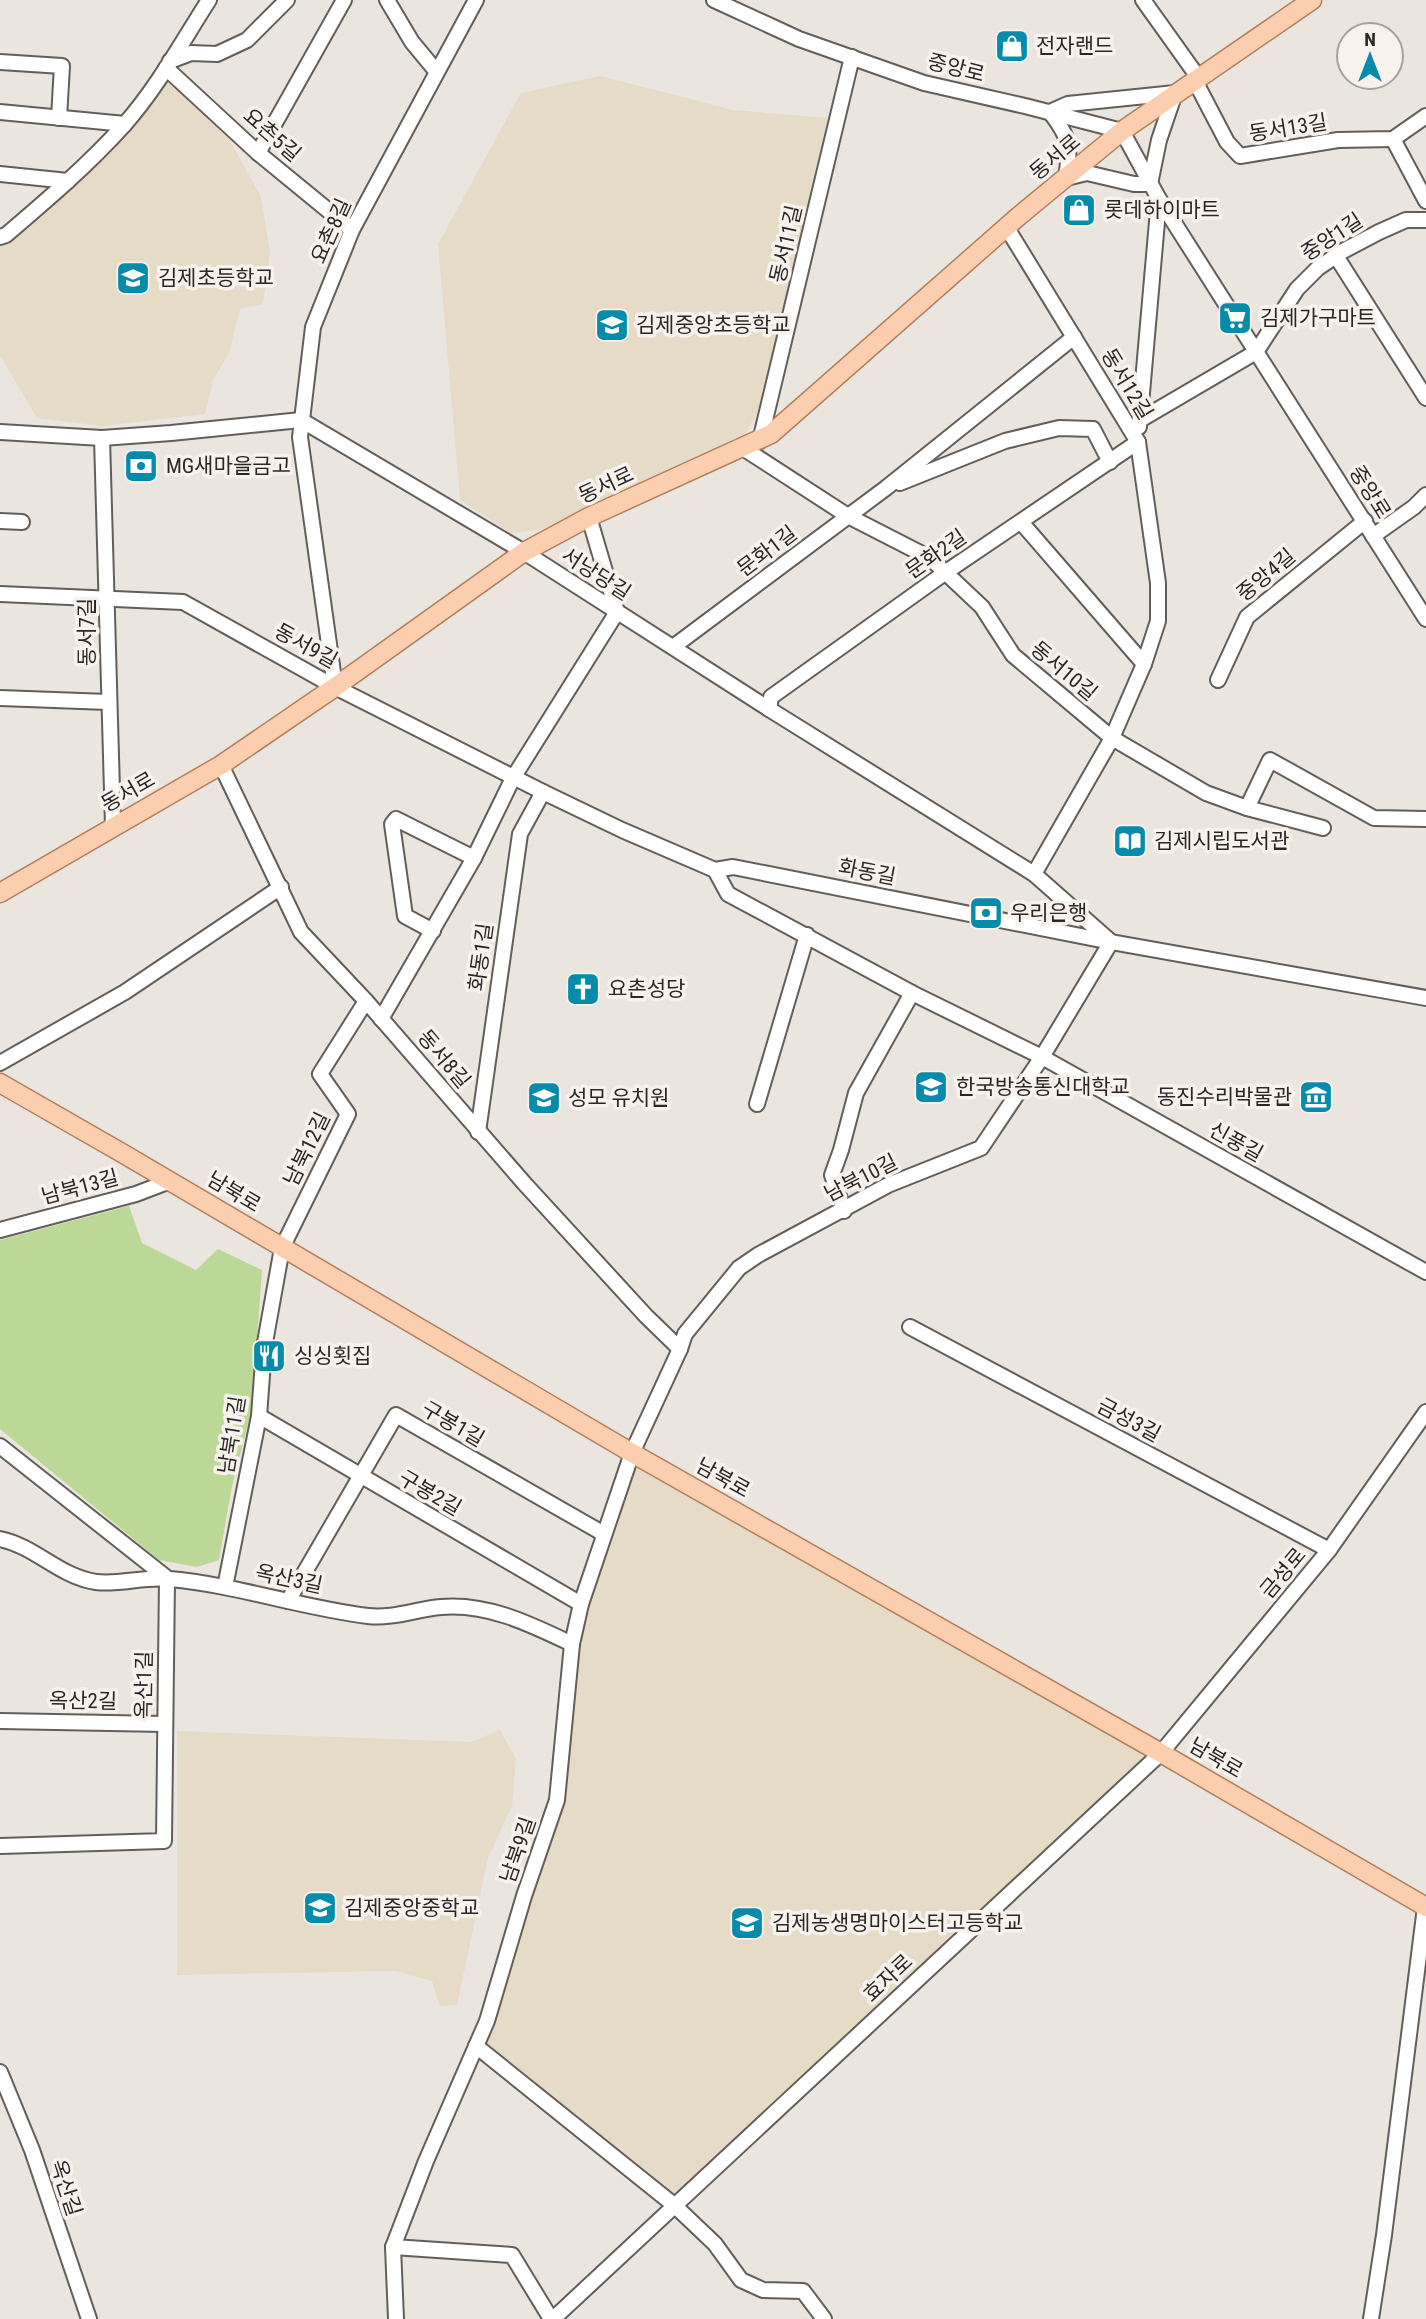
<svg xmlns="http://www.w3.org/2000/svg" width="1426" height="2319" font-family="'Roboto Condensed','Noto Sans KR',sans-serif">
<rect width="100%" height="100%" fill="#eae5df"/>
<!-- education -->
<g fill="#e5dbc6">
<polygon points="600,76 733,110 828,118 761,406 744,436 540,530 511,533 460,500 438,244 521,93"/>
<polygon points="167,79 223,128 261,197 270,252 263,304 240,309 229,353 213,380 205,414 102,426 37,418 0,355 0,244 29,228 86,176"/>
<polygon points="632,1453 1160,1754 674,2205 476,2046 557,1800 572,1644"/>
<polygon points="500,1730 516,1759 512,1806 488,1858 457,2005 440,2006 432,1981 395,1971 177,1975 177,1731 471,1742"/>
</g>
<!-- green -->
<polygon fill="#bcd897" points="129,1206 142,1243 196,1270 218,1249 262,1270 252,1409 232,1486 219,1560 197,1567 159,1560 0,1429 0,1240"/>
<g fill="none" stroke-linecap="round" stroke-linejoin="round">
<!-- minor casing -->
<g stroke="#635e5a" stroke-width="18">
<g id="minor">
<polyline points="387,0 412,42 436,71"/>
<polyline points="714,0 799,39 924,83 1025,106 1122,131 1159,199 1426,619"/>
<polyline points="1143,0 1198,77"/>
<polyline points="170,61 191,53 217,54 247,40 287,0"/>
<polyline points="0,62 62,66 59,118"/>
<polyline points="166,68 258,153 352,230"/>
<polyline points="1194,79 1227,142 1240,156 1338,140 1393,139 1426,116"/>
<path d="M1175,93L1159,140L1150,184H1134L1087,173L1066,178C1071,145 1070,138 1050,112L1068,104Z"/>
<polyline points="0,112 125,124"/>
<polyline points="1393,139 1426,201"/>
<polyline points="258,153 344,0"/>
<polyline points="0,174 68,181"/>
<polyline points="1007,228 1138,442 1158,583 1158,621 1144,664 1112,738 1034,874"/>
<path d="M0,237L6,235C47,200 88,165 124,125C157,88 182,42 209,0"/>
<polyline points="1336,256 1426,398"/>
<polyline points="1140,420 1256,352 1297,289 1318,268 1343,251 1379,232 1406,220 1426,220"/>
<polyline points="1139,427 1159,199"/>
<polyline points="0,432 102,438 171,433 301,420 524,552 769,709 1034,874 1110,941"/>
<polyline points="102,438 113,826"/>
<polyline points="760,441 852,57"/>
<polyline points="743,448 848,516 930,558 982,607 1013,655 1112,738 1206,793 1247,808 1323,828"/>
<polyline points="900,483 1005,441 1059,428 1093,429 1110,462"/>
<polyline points="0,521 22,522"/>
<polyline points="1021,522 1144,664"/>
<polyline points="1373,536 1414,507 1426,495"/>
<polyline points="0,594 183,602 335,687 543,792 622,830 715,870 733,867 1111,942 1426,998"/>
<polyline points="673,647 886,488 1074,337"/>
<polyline points="1218,680 1247,617 1365,521"/>
<polyline points="335,687 300,437 313,327 352,230 476,0"/>
<polyline points="0,698 108,702"/>
<polyline points="769,709 771,697 946,572 1138,442"/>
<polyline points="221,765 301,932 366,1001 524,1183 646,1316 680,1349"/>
<polyline points="1247,808 1270,760 1374,818 1426,819"/>
<polyline points="715,870 728,894 912,993 1042,1057 1426,1272"/>
<polyline points="433,931 405,916 392,824 396,819 474,858"/>
<polyline points="381,1019 474,858 513,778 617,612 589,517"/>
<polyline points="0,1063 125,992 281,887"/>
<polyline points="757,1104 807,935"/>
<polyline points="478,1132 520,834 543,792"/>
<polyline points="844,1211 832,1175 841,1150 856,1093 912,993"/>
<polyline points="0,1230 136,1194 170,1181"/>
<polyline points="910,1327 1329,1550"/>
<polyline points="259,1416 581,1604"/>
<polyline points="0,1446 167,1578 164,1841 0,1846"/>
<path d="M0,1539C35,1546 60,1577 96,1582C120,1585 145,1576 170,1579C237,1585 301,1608 368,1616C392,1619 417,1609 441,1607C488,1603 530,1624 572,1644"/>
<polyline points="225,1587 259,1416 264,1348 282,1248 348,1114 320,1074 366,1001"/>
<polyline points="288,1601 396,1415 604,1534"/>
<polyline points="0,1721 165,1724"/>
<polyline points="476,2046 674,2205 715,2244 741,2280 763,2290 803,2291 824,2319"/>
<polyline points="0,2072 32,2150 89,2319"/>
<polyline points="393,2247 512,2255 551,2319"/>
<polyline points="396,2319 393,2247 426,2161 487,2021 524,1896 557,1800 572,1644 581,1604 632,1453 680,1349 685,1334 739,1268 758,1255 888,1185 981,1148 1042,1057 1111,942"/>
<polyline points="553,2319 1161,1753 1329,1550 1426,1412"/>
<polyline points="1371,2319 1384,2235 1425,1907"/>
</g>
</g>
<!-- major casing -->
<g stroke="#b17f5d" stroke-width="21">
<g id="major">
<polyline points="0,893 221,765 335,687 524,552 589,517 771,434 1019,216 1122,131 1312,0"/>
<polyline points="0,1083 122,1153 632,1453 1161,1753 1426,1907"/>
</g>
</g>
<!-- minor -->
<use href="#minor" stroke="#fff" stroke-width="14"/>
<!-- major -->
<use href="#major" stroke="#fcceb0" stroke-width="18"/>
</g>
<!-- icons -->
<defs>
<g id="shop-square" transform="scale(1.75)"><rect x="-9" y="-9" width="18" height="18" rx="4" fill="#078bab" stroke="#f7f2ed"/><path d="M-5-2.5h2.3a2.7 3.5 0 0 1 5.4 0H5L5.5 6h-11ZM-1.5-2.5h3a1.5 2.3 0 0 0-3 0Z" fill="#fff"/></g>
<g id="school-square" transform="scale(1.75)"><rect x="-9" y="-9" width="18" height="18" rx="4" fill="#078bab" stroke="#f7f2ed"/><path d="M0-5L7-2L0 1L-7-2ZM-4 1L0 2.5L4 1V4Q0 6-4 4Z" fill="#fff"/></g>
<g id="supermarket-square" transform="scale(1.75)"><rect x="-9" y="-9" width="18" height="18" rx="4" fill="#078bab" stroke="#f7f2ed"/><path d="M-6-5.5h2.5l.6 2H6L4.5 2H-2.5L-4.4-4H-6ZM-1.5 3.2a1.3 1.3 0 1 0 .1 0ZM3 3.2a1.3 1.3 0 1 0 .1 0Z" fill="#fff"/></g>
<g id="bank-square" transform="scale(1.75)"><rect x="-9" y="-9" width="18" height="18" rx="4" fill="#078bab" stroke="#f7f2ed"/><path d="M-6-4H6V4H-6ZM0-2.3a2.3 2.3 0 1 0 0 4.6a2.3 2.3 0 1 0 0-4.6Z" fill="#fff"/></g>
<g id="library-square" transform="scale(1.75)"><rect x="-9" y="-9" width="18" height="18" rx="4" fill="#078bab" stroke="#f7f2ed"/><path d="M-6-4Q-3-5.5-.7-3.5V5Q-3 3-6 4ZM6-4Q3-5.5 .7-3.5V5Q3 3 6 4Z" fill="#fff"/></g>
<g id="church-square" transform="scale(1.75)"><rect x="-9" y="-9" width="18" height="18" rx="4" fill="#078bab" stroke="#f7f2ed"/><path d="M-1.2-6h2.4v3.5h3.3v2.4h-3.3V6h-2.4V-.1h-3.3v-2.4h3.3Z" fill="#fff"/></g>
<g id="university-square" transform="scale(1.75)"><rect x="-9" y="-9" width="18" height="18" rx="4" fill="#078bab" stroke="#f7f2ed"/><path d="M0-5L7-2L0 1L-7-2ZM-4 1L0 2.5L4 1V4Q0 6-4 4Z" fill="#fff"/></g>
<g id="museum-square" transform="scale(1.75)"><rect x="-9" y="-9" width="18" height="18" rx="4" fill="#078bab" stroke="#f7f2ed"/><path d="M0-6L6-3V-2H-6V-3ZM-5-1h2V3h-2ZM-1-1h2V3h-2ZM3-1h2V3H3ZM-6 4H6V6H-6Z" fill="#fff"/></g>
<g id="restaurant-square" transform="scale(1.75)"><rect x="-9" y="-9" width="18" height="18" rx="4" fill="#078bab" stroke="#f7f2ed"/><path d="M-5-6h1v4h1v-4h1v4h1v-4h1v5L-1.5 .5V6h-2V.5L-5-1ZM5-6V6H3V1.5H1.5Q1.5-4 5-6Z" fill="#fff"/></g>
</defs>
<g fill-rule="evenodd">
<use href="#shop-square" x="1012" y="46"/>
<use href="#shop-square" x="1079" y="210"/>
<use href="#school-square" x="133" y="278"/>
<use href="#supermarket-square" x="1235" y="318"/>
<use href="#school-square" x="612" y="325"/>
<use href="#bank-square" x="141" y="466"/>
<use href="#library-square" x="1130" y="841"/>
<use href="#bank-square" x="986" y="913"/>
<use href="#church-square" x="583" y="989"/>
<use href="#university-square" x="931" y="1087"/>
<use href="#museum-square" x="1316" y="1097"/>
<use href="#school-square" x="544" y="1098"/>
<use href="#restaurant-square" x="269" y="1356"/>
<use href="#school-square" x="320" y="1908"/>
<use href="#school-square" x="747" y="1923"/>
</g>
<g text-anchor="middle" stroke-width="7" stroke-linejoin="round" paint-order="stroke">
<!-- poi labels -->
<g font-size="21" fill="#2a2826" stroke="#f7f2ed" text-anchor="start">
<text x="1036" y="53">전자랜드</text>
<text x="1104" y="217">롯데하이마트</text>
<text x="158" y="285">김제초등학교</text>
<text x="1260" y="325">김제가구마트</text>
<text x="636" y="332">김제중앙초등학교</text>
<text x="166" y="473">MG새마을금고</text>
<text x="1154" y="848">김제시립도서관</text>
<text x="1010" y="920">우리은행</text>
<text x="608" y="996">요촌성당</text>
<text x="956" y="1094">한국방송통신대학교</text>
<text x="1292" y="1104" text-anchor="end">동진수리박물관</text>
<text x="568" y="1105">성모 유치원</text>
<text x="294" y="1363">싱싱횟집</text>
<text x="344" y="1915">김제중앙중학교</text>
<text x="772" y="1930">김제농생명마이스터고등학교</text>
</g>
<!-- street labels -->
<g font-size="21" fill="#2a2826" stroke="#f7f2ed">
<text transform="translate(956 68) rotate(14)" y="7">중앙로</text>
<text transform="translate(1288 128) rotate(-9)" y="7">동서13길</text>
<text transform="translate(272 135) rotate(41)" y="7">요촌5길</text>
<text transform="translate(1055 157) rotate(-40)" y="7">동서로</text>
<text transform="translate(331 231) rotate(-66)" y="7">요촌8길</text>
<text transform="translate(1332 237) rotate(-33)" y="7">중앙1길</text>
<text transform="translate(786 244) rotate(-77)" y="7">동서11길</text>
<text transform="translate(1127 384) rotate(59)" y="7">동서12길</text>
<text transform="translate(606 485) rotate(-25)" y="7">동서로</text>
<text transform="translate(1370 492) rotate(58)" y="7">중앙로</text>
<text transform="translate(767 551) rotate(-37)" y="7">문화1길</text>
<text transform="translate(936 554) rotate(-35)" y="7">문화2길</text>
<text transform="translate(596 574) rotate(33)" y="7">서낭당길</text>
<text transform="translate(1266 575) rotate(-40)" y="7">중앙4길</text>
<text transform="translate(87 632) rotate(-90)" y="7">동서7길</text>
<text transform="translate(306 646) rotate(29)" y="7">동서9길</text>
<text transform="translate(1064 671) rotate(40)" y="7">동서10길</text>
<text transform="translate(128 792) rotate(-30)" y="7">동서로</text>
<text transform="translate(867 872) rotate(11)" y="7">화동길</text>
<text transform="translate(481 957) rotate(-82)" y="7">화동1길</text>
<text transform="translate(444 1059) rotate(50)" y="7">동서8길</text>
<text transform="translate(1236 1142) rotate(29)" y="7">신풍길</text>
<text transform="translate(307 1149) rotate(-64)" y="7">남북12길</text>
<text transform="translate(861 1178) rotate(-27)" y="7">남북10길</text>
<text transform="translate(80 1187) rotate(-15)" y="7">남북13길</text>
<text transform="translate(234 1192) rotate(31)" y="7">남북로</text>
<text transform="translate(1129 1420) rotate(28)" y="7">금성3길</text>
<text transform="translate(453 1424) rotate(30)" y="7">구봉1길</text>
<text transform="translate(232 1435) rotate(-81)" y="7">남북11길</text>
<text transform="translate(723 1478) rotate(29)" y="7">남북로</text>
<text transform="translate(430 1493) rotate(30)" y="7">구봉2길</text>
<text transform="translate(1283 1573) rotate(-50)" y="7">금성로</text>
<text transform="translate(289 1579) rotate(12)" y="7">옥산3길</text>
<text transform="translate(144 1685) rotate(-89)" y="7">옥산1길</text>
<text transform="translate(83 1701) rotate(1)" y="7">옥산2길</text>
<text transform="translate(1216 1758) rotate(30)" y="7">남북로</text>
<text transform="translate(518 1850) rotate(-71)" y="7">남북9길</text>
<text transform="translate(888 1978) rotate(-43)" y="7">효자로</text>
<text transform="translate(66 2188) rotate(72)" y="7">옥산길</text>
</g>
</g>
<!-- north arrow -->
<g transform="translate(1370 56)"><circle r="33" fill="#f7f2ed" stroke="#a5a19d" stroke-width="2"/>
<path d="M0-5L12 26L0 18L-12 26Z" fill="#078bab"/>
<text y="-10" font-size="19" font-weight="bold" text-anchor="middle" fill="#2a2826">N</text>
</g>
</svg>
